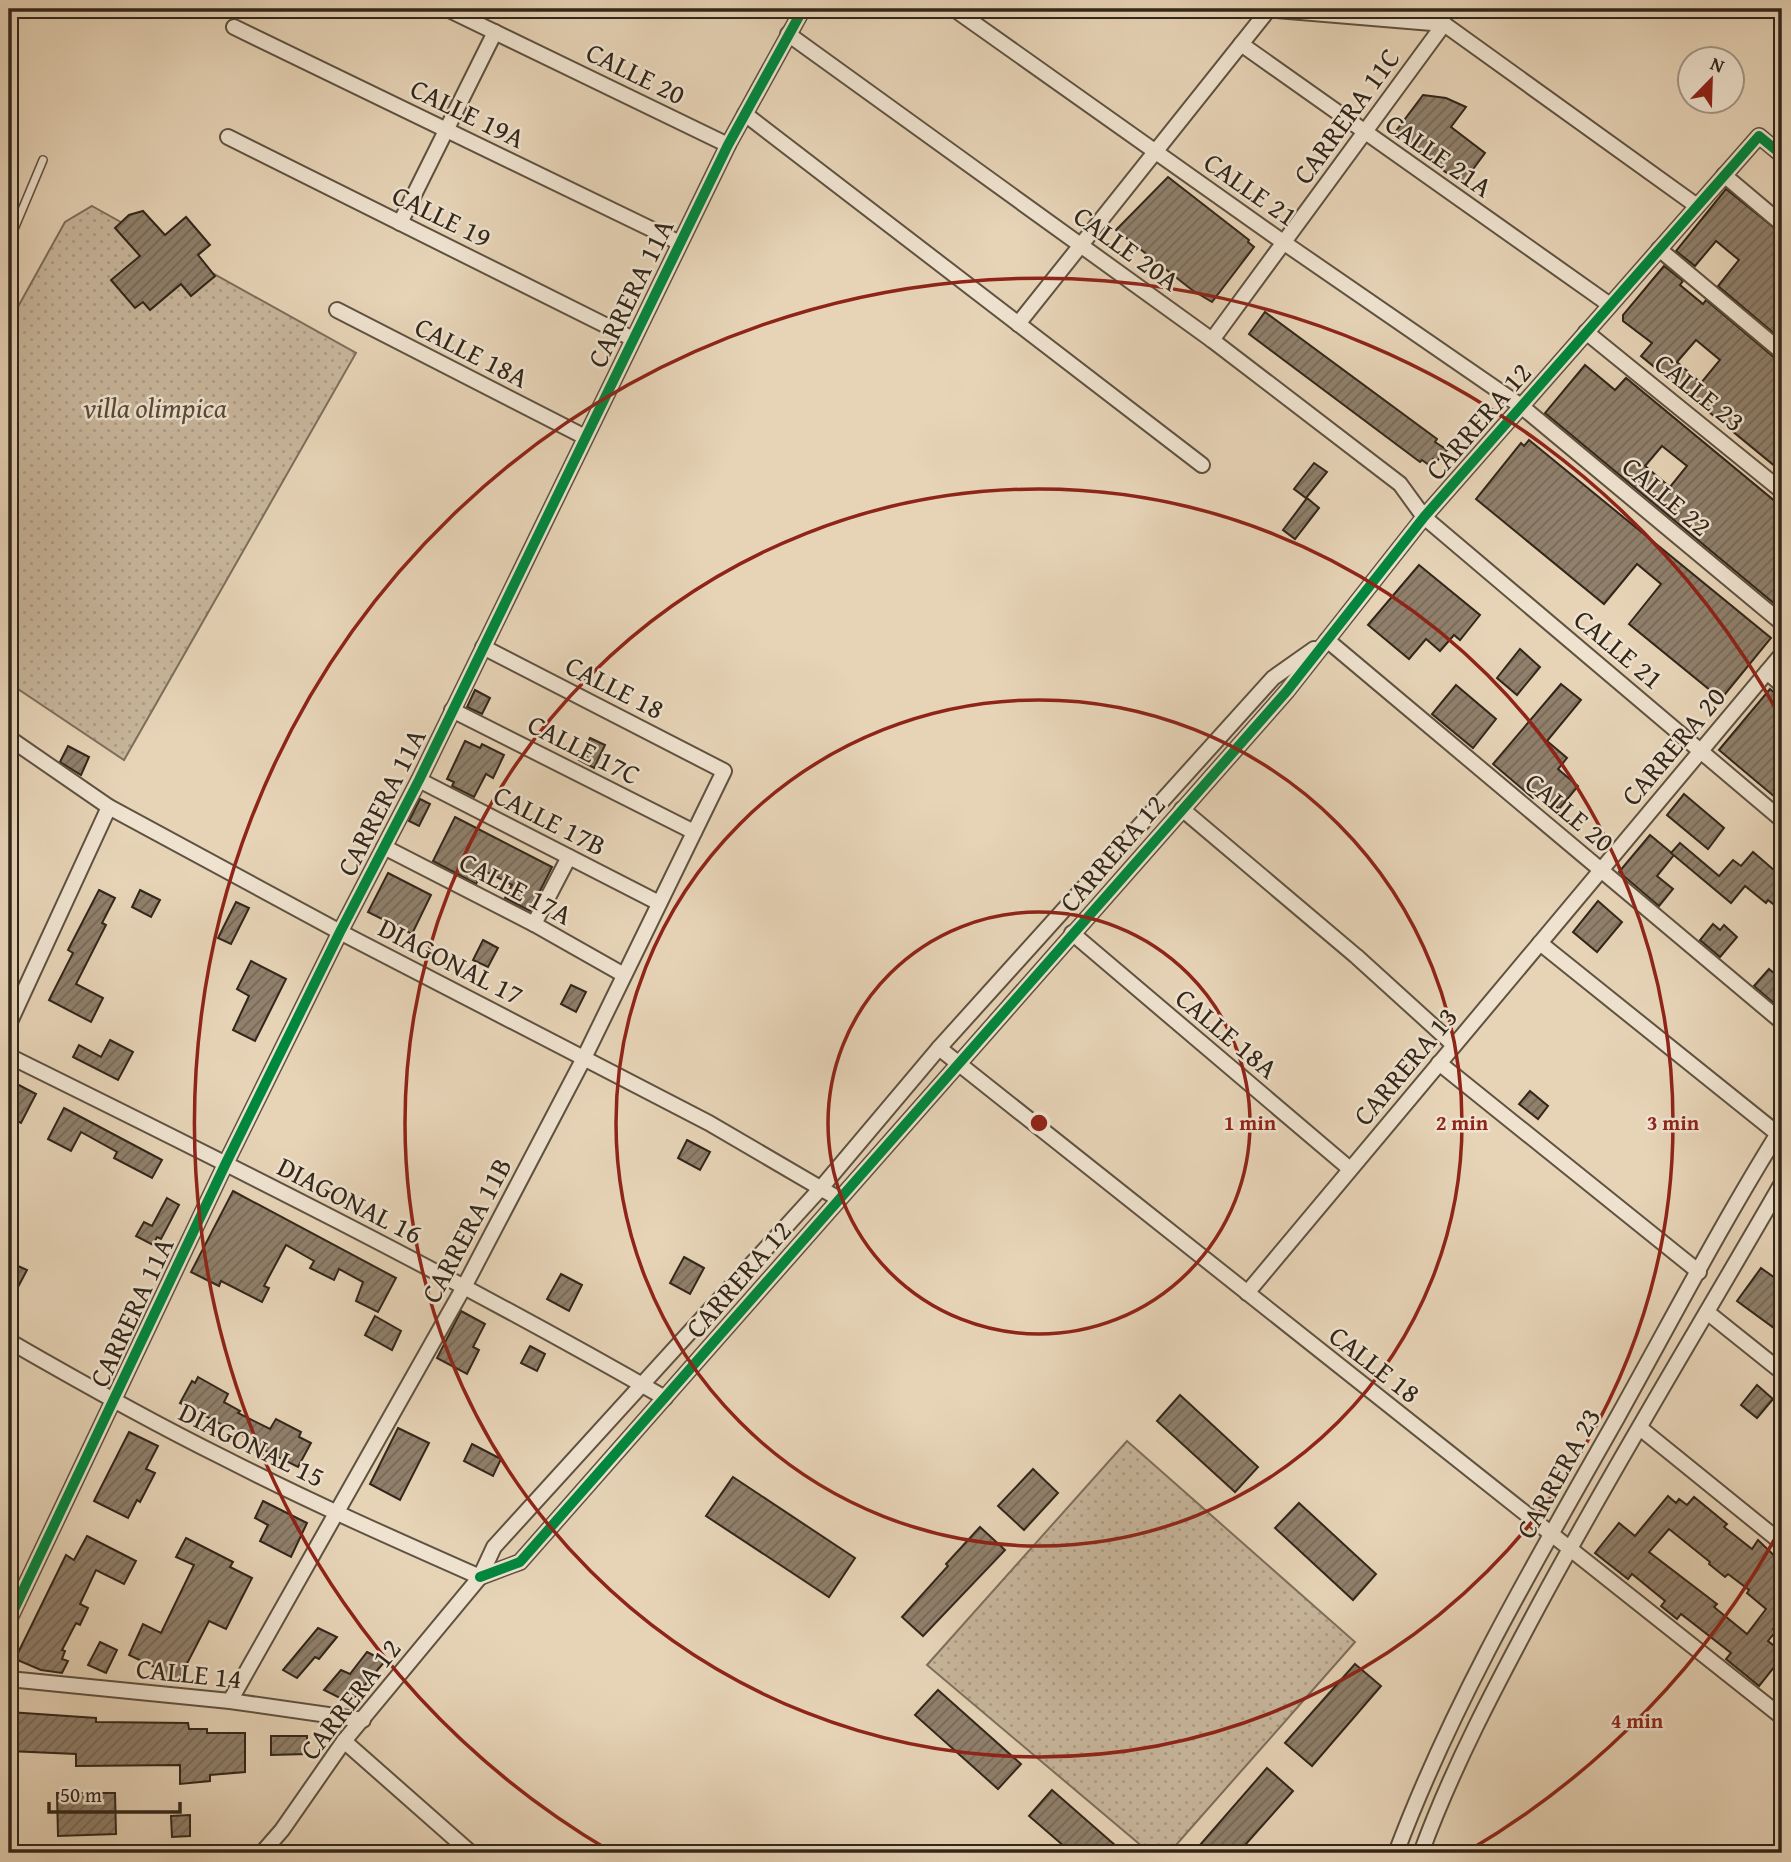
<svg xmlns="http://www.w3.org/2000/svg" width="1791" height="1862" font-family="'Gentium Book Plus',serif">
<defs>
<pattern id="grass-dots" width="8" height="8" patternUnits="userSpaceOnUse" patternTransform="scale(1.75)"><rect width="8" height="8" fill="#c8b69c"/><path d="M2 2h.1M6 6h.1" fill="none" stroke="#ac9c86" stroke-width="1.8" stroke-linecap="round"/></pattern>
<pattern id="building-hatch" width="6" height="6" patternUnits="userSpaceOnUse" patternTransform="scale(1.75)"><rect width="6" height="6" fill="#90806c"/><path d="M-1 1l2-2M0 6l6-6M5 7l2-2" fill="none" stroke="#766958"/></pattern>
</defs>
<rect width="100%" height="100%" fill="#e7d4b7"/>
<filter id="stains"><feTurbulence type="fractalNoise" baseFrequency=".00286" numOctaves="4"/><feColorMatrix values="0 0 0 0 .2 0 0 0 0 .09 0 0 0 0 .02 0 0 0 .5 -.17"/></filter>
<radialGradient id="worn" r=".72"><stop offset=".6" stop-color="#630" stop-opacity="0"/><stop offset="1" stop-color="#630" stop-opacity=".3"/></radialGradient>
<!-- grass -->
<g fill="url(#grass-dots)" stroke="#7d6e5b" stroke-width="2">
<polygon points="92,206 356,353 124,760 9,683 9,323 65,222"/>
<polygon points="1127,1441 1355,1642 1169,1853 1150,1853 927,1665"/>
</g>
<!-- building -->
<g fill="url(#building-hatch)" stroke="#32261a" stroke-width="2" fill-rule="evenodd">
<polygon points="1423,95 1446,98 1466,107 1451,127 1485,153 1462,184 1403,141 1406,138 1396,131"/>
<polygon points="1168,177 1249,240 1248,242 1254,247 1212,302 1192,290 1116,230"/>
<polygon points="1726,189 1782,234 1782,340 1718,286 1739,260 1716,241 1695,266 1676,251"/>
<polygon points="143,211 165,235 186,217 210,245 198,255 215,276 191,296 181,284 150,310 143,302 135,308 111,280 140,256 115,228 129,215"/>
<path d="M1664,266L1683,281L1680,285L1703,304L1706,300L1776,359L1782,361V472L1641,356L1652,343L1623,321V315ZM1696,340L1720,360L1701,383L1677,362Z"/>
<polygon points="1265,312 1437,439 1435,442 1447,450 1436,462 1433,459 1429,465 1422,460 1420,462 1249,334"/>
<path d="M1585,365L1615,390L1626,378L1782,507V610L1545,413ZM1662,446L1687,466L1670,487L1645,466Z"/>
<polygon points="1529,440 1771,638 1721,699 1629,624 1661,584 1637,564 1604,604 1476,499 1521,443 1524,446"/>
<polygon points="1314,463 1327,472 1306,498 1294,489"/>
<polygon points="1307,498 1319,508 1295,539 1283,530"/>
<polygon points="1419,565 1480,615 1460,640 1454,635 1440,651 1426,639 1409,659 1368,625"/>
<polygon points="1520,649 1540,667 1517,695 1497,678"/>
<polygon points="1561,684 1581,700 1547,741 1567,758 1558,769 1578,786 1559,809 1539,792 1533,798 1493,764"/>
<polygon points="1456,685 1496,719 1473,748 1432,714"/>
<polygon points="1770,689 1782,699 1782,803 1719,750"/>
<polygon points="475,690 490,698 482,714 467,707"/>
<polygon points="590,738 605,745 594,768 579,760"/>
<polygon points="465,741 480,748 482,744 504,755 493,778 486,774 474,797 452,786 454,782 447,779"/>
<polygon points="68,746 89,757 81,775 60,762"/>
<polygon points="1684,794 1724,828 1708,849 1667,815"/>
<polygon points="420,799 430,804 419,826 409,821"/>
<polygon points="455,817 552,867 530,911 505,898 512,885 483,870 476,884 433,861"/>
<polygon points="1650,835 1674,855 1657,876 1673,889 1659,906 1619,872"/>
<polygon points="1680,843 1719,876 1733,860 1741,866 1753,852 1782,877 1782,911 1768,900 1766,903 1745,886 1731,903 1671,853"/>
<polygon points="388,873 431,895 412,934 368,912"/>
<polygon points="99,890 115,898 102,923 106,925 76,984 103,998 91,1022 49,1000 73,953 68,950"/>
<polygon points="140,890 160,900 151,917 132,907"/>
<polygon points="1598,901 1622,922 1597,952 1573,932"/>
<polygon points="236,902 249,908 231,944 218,938"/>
<polygon points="1713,924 1720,930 1724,925 1737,937 1720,957 1700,940"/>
<polygon points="483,940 498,948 488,967 473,960"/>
<polygon points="251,961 286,979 255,1041 233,1030 249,996 237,989"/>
<polygon points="1769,969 1782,980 1782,998 1776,1005 1754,986"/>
<polygon points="571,985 586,992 576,1012 561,1004"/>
<polygon points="110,1040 133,1052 118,1080 73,1057 79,1045 101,1057"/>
<polygon points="13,1082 36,1094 21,1123 9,1117 9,1090"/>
<polygon points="1530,1091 1548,1106 1538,1119 1519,1104"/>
<polygon points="64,1108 162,1160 152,1178 114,1158 117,1152 81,1132 71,1151 48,1139"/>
<polygon points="687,1140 710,1152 700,1170 678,1158"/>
<polygon points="233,1191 396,1278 378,1312 356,1301 363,1282 339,1269 334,1280 310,1268 314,1261 286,1245 264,1286 269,1288 262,1302 221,1281 219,1286 191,1272"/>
<polygon points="167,1198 179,1205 161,1239 157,1237 153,1245 136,1236 144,1222 152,1226"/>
<polygon points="684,1257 704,1268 690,1294 670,1283"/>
<polygon points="9,1262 27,1270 9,1304"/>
<polygon points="1761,1268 1782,1283 1782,1334 1737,1301"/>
<polygon points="561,1274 582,1285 569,1311 547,1299"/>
<polygon points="461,1311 485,1324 473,1347 479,1350 467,1374 437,1358"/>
<polygon points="375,1316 401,1331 392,1350 365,1335"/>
<polygon points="530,1346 545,1354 537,1371 521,1363"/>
<polygon points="198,1377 228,1394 224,1402 240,1411 238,1413 270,1429 276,1419 301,1432 299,1437 311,1443 298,1467 246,1441 248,1438 180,1403 192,1381 195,1383"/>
<polygon points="1757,1385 1773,1399 1757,1418 1741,1405"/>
<polygon points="1180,1395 1258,1467 1235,1492 1157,1421"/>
<polygon points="398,1428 429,1443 400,1500 370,1484"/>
<polygon points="129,1432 158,1446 146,1469 155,1473 140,1502 137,1500 128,1518 94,1501"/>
<polygon points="472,1444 501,1459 493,1476 464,1461"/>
<polygon points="1033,1469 1058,1493 1024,1530 998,1506"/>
<polygon points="733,1477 855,1558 829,1597 706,1516"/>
<path d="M1668,1496L1676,1503L1679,1499L1687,1505L1694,1497L1727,1524L1724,1527L1752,1549L1758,1540L1782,1563V1618L1773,1629L1776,1631L1768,1641L1782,1652V1657L1759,1686L1726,1659L1731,1653L1681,1614L1677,1619L1661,1606L1665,1601L1632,1574L1628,1579L1595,1553L1619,1523L1635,1536ZM1669,1529L1710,1562L1709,1564L1725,1577L1728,1574L1749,1590L1747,1593L1766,1609L1747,1634L1714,1607L1717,1604L1649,1552Z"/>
<polygon points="263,1501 307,1523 291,1557 260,1541 268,1525 255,1518"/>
<polygon points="1299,1503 1376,1574 1353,1600 1275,1528"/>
<polygon points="980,1527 1005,1550 923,1636 902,1617 948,1566 946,1564"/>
<polygon points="87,1536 136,1561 124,1584 96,1570 80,1604 88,1608 80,1625 76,1623 62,1650 65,1651 62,1659 68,1661 62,1673 41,1670 15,1659 66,1555 74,1560"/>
<polygon points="186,1538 233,1562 230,1567 252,1578 226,1629 209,1621 178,1681 159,1679 163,1671 129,1655 143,1624 161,1633 194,1565 176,1557"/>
<polygon points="318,1628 337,1637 319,1659 315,1657 297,1678 283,1670"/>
<polygon points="100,1642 117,1650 106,1673 88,1665"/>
<polygon points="367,1652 385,1661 350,1703 324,1690 341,1670 350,1674"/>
<polygon points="1355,1664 1381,1686 1312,1766 1285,1743"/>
<polygon points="938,1690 1021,1764 998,1789 915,1715"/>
<polygon points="9,1712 96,1718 96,1722 188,1723 189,1729 207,1729 207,1733 245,1733 245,1772 210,1775 210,1781 180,1784 180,1765 76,1766 76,1754 9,1751"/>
<polygon points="271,1736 307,1736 307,1754 271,1755"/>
<polygon points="1267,1768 1293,1791 1238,1853 1193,1853"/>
<polygon points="1052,1790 1124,1853 1072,1853 1029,1816"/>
<polygon points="57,1793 115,1793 116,1834 58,1836"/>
<polygon points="190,1815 190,1836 172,1837 171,1816"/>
</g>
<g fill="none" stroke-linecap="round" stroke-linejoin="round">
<!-- lane casing -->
<g stroke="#5f5241" stroke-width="10">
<polyline id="lane" points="9,241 43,160"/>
</g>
<!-- street casing -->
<g stroke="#5f5241" stroke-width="18">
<g id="street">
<polyline points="447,9 728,145"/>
<polyline points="954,9 1283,242 1521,406 1782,623"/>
<polyline points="1264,9 1444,24"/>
<polyline points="1444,24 1697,206"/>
<polyline points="234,27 680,243"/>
<polyline points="788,34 1212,340 1400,484 1424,517 1782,820"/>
<polyline points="1241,44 1610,305"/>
<polyline points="745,114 1202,465"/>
<polyline points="228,137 633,339"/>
<polyline points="1724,175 1782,224"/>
<polyline points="400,223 495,32"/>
<polyline points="1659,249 1782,352"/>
<polyline points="337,310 585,437"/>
<polyline points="1018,324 1269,9"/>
<polyline points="1586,332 1782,491"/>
<polyline points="1212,340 1444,24"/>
<polyline points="1327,640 1782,1022"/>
<polyline points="1767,672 1782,685"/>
<polyline points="452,710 694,832"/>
<polyline points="9,738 109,807 340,932 709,1123 839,1199"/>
<polyline points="419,780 659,903"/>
<polyline points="1182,809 1356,956 1454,1045"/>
<polyline points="384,847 534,924 624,975"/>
<polyline points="534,924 569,857"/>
<polyline points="1072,933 1350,1169"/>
<polyline points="1540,943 1778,1134"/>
<polyline points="9,1024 109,807"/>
<polyline points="939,1048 1782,1717"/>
<path d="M9,1056C230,1165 451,1275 665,1398"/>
<polyline points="1439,1063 1699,1272"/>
<polyline points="1247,1293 1782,654"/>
<polyline points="1707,1312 1782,1372"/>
<path d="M9,1341C80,1382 151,1422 224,1458C308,1501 394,1539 480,1577"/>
<polyline points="1640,1428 1782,1543"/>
<polyline points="480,1577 520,1562 1287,691 1424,517 1759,136 1782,155"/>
<polyline points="9,1620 226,1163 340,932 419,780 728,145 803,9"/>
<polyline points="9,1679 230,1701 363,1720"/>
<polyline points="230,1701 464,1287 584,1058 724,771 483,647"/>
<polyline points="344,1741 471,1853"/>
<polyline points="262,1853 282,1830 344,1741 480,1577 494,1547 821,1188 939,1048 1273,678 1314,649"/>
<path d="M1396,1853C1453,1701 1537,1559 1617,1418C1671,1321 1723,1221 1782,1127"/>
<path d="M1421,1853C1452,1768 1496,1685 1539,1605C1616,1462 1701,1324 1782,1183"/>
</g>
</g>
<!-- lane -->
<use href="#lane" stroke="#efe3d0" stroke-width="7"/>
<!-- street -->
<use href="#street" stroke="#efe3d0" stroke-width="14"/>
<!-- cycleway casing -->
<g stroke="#efe3d0" stroke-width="15">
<g id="cycleway">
<polyline points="480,1577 520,1562 1287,691 1424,517 1759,136 1782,155"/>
<polyline points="9,1620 226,1163 340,932 419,780 728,145 803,9"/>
</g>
</g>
<!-- cycleway -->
<use href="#cycleway" stroke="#00873e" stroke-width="10"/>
</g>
<!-- distance rings -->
<g fill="none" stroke="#8f2418" stroke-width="3.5">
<circle cx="1039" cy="1123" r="211"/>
<circle cx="1039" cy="1123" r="423"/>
<circle cx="1039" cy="1123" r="634"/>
<path d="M1782 1526A845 845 0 0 1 1468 1851M610 1851A845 845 0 1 1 1782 720"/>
</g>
<g text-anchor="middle" stroke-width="5" stroke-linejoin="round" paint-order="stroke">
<!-- street labels -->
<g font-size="28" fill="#32261a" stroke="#efe3d0">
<text transform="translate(636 73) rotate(26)" y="10">CALLE 20</text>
<text transform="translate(468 113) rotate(26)" y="10">CALLE 19A</text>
<text transform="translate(1346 116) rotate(-54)" y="10">CARRERA 11C</text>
<text transform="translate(1439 155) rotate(35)" y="10">CALLE 21A</text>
<text transform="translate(1251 189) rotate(35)" y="10">CALLE 21</text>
<text transform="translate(442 216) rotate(26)" y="10">CALLE 19</text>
<text transform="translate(1127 248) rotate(36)" y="10">CALLE 20A</text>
<text transform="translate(630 293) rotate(-64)" y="10">CARRERA 11A</text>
<text transform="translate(472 352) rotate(27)" y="10">CALLE 18A</text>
<text transform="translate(1700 392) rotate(39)" y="10">CALLE 23</text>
<text transform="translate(1478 421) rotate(-49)" y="10">CARRERA 12</text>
<text transform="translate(1667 496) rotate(40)" y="10">CALLE 22</text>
<text transform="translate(1619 649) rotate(40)" y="10">CALLE 21</text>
<text transform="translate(615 687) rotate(27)" y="10">CALLE 18</text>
<text transform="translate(1673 746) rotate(-50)" y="10">CARRERA 20</text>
<text transform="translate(584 749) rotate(27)" y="10">CALLE 17C</text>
<text transform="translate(381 802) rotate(-63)" y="10">CARRERA 11A</text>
<text transform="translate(1570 812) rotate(40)" y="10">CALLE 20</text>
<text transform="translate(550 820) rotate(27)" y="10">CALLE 17B</text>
<text transform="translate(1112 853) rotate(-49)" y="10">CARRERA 12</text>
<text transform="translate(516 888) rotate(28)" y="10">CALLE 17A</text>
<text transform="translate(451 961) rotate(27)" y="10">DIAGONAL 17</text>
<text transform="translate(1227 1033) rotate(40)" y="10">CALLE 18A</text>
<text transform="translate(1405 1066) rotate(-50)" y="10">CARRERA 13</text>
<text transform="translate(350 1200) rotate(27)" y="10">DIAGONAL 16</text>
<text transform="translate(466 1230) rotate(-62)" y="10">CARRERA 11B</text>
<text transform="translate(738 1279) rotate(-49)" y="10">CARRERA 12</text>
<text transform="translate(131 1312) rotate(-65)" y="10">CARRERA 11A</text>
<text transform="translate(1375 1364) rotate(38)" y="10">CALLE 18</text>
<text transform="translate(252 1444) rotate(26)" y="10">DIAGONAL 15</text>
<text transform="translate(1558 1473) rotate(-61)" y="10">CARRERA 23</text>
<text transform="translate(189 1673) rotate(6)" y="10">CALLE 14</text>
<text transform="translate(350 1699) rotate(-52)" y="10">CARRERA 12</text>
</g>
<!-- park labels -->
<g font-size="28" font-style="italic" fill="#584a3a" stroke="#efe3d0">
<text x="155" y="418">villa olimpica</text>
</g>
</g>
<circle cx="1039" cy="1123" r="10" fill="#8f2418" stroke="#efe3d0" stroke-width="3.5"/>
<g font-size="21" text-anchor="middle" font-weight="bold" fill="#8f2418" stroke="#efe3d0" stroke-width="5" stroke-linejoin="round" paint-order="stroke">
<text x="1250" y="1130">1 min</text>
<text x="1462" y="1130">2 min</text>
<text x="1673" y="1130">3 min</text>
<text x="1637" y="1728">4 min</text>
</g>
<!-- margin -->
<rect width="1791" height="1862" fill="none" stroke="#e7d4b7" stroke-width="35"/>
<rect x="10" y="10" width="1770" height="1841" fill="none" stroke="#32261a" stroke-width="3.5"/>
<rect x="18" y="18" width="1756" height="1827" fill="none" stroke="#32261a" stroke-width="2"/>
<!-- north arrow -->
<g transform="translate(1711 80) rotate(23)"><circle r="33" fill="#efe3d0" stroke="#a39787" stroke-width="2"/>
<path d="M0-5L12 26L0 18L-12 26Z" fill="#8f2418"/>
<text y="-10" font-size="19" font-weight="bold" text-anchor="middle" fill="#32261a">N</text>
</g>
<!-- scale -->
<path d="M49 1802v10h131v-10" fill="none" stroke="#32261a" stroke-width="3.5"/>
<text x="60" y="1802" font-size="21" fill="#32261a" stroke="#efe3d0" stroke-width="5" paint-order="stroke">50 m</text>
<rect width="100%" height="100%" filter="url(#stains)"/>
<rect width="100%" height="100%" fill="url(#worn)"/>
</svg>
